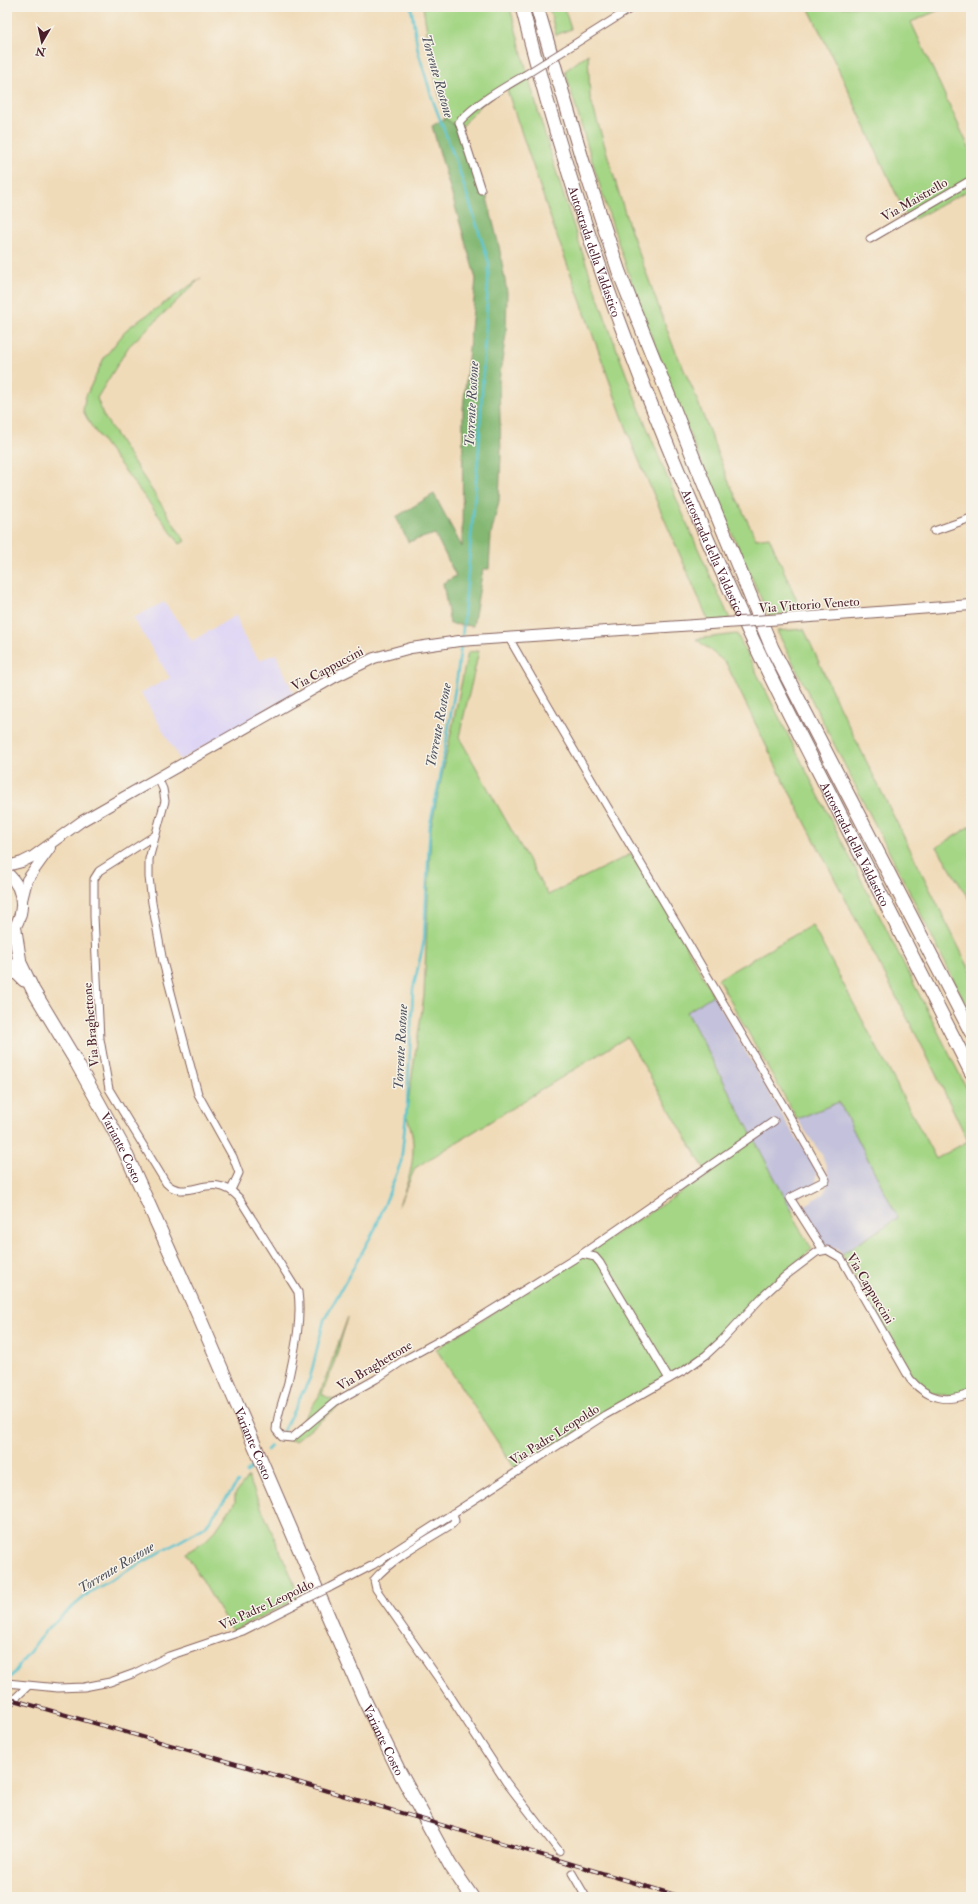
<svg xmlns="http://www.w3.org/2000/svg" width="978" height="1904" font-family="'IM FELL Double Pica',serif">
<rect width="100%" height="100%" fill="#f7f3e8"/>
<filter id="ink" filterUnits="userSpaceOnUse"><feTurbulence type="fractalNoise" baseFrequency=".025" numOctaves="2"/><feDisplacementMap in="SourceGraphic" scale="8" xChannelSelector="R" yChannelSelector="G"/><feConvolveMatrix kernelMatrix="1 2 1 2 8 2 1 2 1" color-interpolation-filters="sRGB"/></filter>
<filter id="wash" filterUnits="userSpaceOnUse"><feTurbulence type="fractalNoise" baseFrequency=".012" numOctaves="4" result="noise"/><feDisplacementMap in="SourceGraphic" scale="16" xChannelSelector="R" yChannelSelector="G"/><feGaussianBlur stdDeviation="0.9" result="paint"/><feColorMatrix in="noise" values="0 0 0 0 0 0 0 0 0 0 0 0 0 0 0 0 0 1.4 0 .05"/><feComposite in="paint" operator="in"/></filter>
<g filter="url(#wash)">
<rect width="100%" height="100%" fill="#f0dbb9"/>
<!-- built -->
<polygon fill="#ded5f5" points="164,602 192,641 236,615 243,635 259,660 276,654 294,694 180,760 141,693 170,678 133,618"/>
<!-- industrial -->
<g fill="#c3c1db">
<polygon points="713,995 787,1124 811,1161 816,1171 816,1184 792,1201 793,1213 687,1012"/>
<polygon points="839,1102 898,1218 842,1254 836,1249 823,1245 804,1209 804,1206 823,1194 827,1187 829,1178 827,1168 822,1155 797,1119"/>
</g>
<!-- green -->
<g fill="#a4d685" stroke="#777a58">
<path d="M423,7H510C563,218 638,422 730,619L709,622L634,449L553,225L506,87L481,105L459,130L445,118L434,74Z"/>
<polygon points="549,7 564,7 571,29 556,35"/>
<polygon points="808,7 946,7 911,22 971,152 971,189 909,222 842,77"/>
<path d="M588,54L590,97L628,223L672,343L694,392L728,480L756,539L769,537L802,612L769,616C729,528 690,440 656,349C621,258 593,165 565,71Z"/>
<polygon points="201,278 129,346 97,398 103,415 185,541 180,544 92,427 83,411 85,398 104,358 128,328"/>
<path d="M804,629L836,700L971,972V1015C908,886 841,760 777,631Z"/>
<path d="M737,634L971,1097V1391C946,1397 931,1399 913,1378L842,1254L898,1218L839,1102L797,1119L718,979L812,925L936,1159L968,1141L925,1052L779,772L726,663L696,639Z"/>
<path d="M479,651L459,737L548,895L631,854L664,905L713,995L687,1012L793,1213L796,1223L812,1249C794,1265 774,1280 757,1297C733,1323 717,1344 687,1365L516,1470L436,1349L708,1175L627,1037L415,1168L398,1207C411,1177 420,1146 406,1115L424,996L431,827L468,652Z"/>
<polygon points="971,826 971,903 937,847"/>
<polygon points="348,1317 335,1360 322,1394 329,1398 345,1401 295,1441 289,1440 319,1396"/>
<polygon points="248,1477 295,1585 294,1590 297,1599 232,1631 186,1553 205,1541 216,1530 235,1502 235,1494"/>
</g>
<!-- forest -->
<polygon fill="#83b772" stroke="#666b4e" points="445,118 457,127 476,176 485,190 499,246 507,292 506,334 499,381 501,456 499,501 491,535 489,569 483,569 473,626 450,624 443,583 456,576 435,534 408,542 396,517 434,494 462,547 463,409 476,279 432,126"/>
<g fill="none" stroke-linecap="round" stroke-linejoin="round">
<!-- stream -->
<g stroke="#59c5d1" stroke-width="2.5">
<polyline points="411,7 418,51 432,98 458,167 489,263 479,447 462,639"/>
<polyline points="283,1431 310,1378 324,1320 375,1229 401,1162 407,1106 413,989 424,941 430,824 440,778 457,677 461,644"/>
<polyline points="267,1450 271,1446"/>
<polyline points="246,1473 251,1468"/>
<polyline points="10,1678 46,1630 90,1592 205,1527 238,1482"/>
</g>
</g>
</g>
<g filter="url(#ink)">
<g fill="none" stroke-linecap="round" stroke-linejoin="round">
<!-- street casing -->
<g stroke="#84615d" stroke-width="9">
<g id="street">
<polyline points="565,50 633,7"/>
<path d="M481,190L459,122C478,102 501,89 525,75"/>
<polyline points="870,239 971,180"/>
<polyline points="934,531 971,518"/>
<path d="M509,638C613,820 723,998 826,1180L790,1198L823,1250"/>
<polyline points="158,778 163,789 165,801 149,859 149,877 152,903 163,962 198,1094 233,1157 239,1173 231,1190"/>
<path d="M154,836L99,871L94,879V916L100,1039L109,1089L166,1183C187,1204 212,1168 239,1198L298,1292C302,1322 294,1353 288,1382C284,1399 277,1413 276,1430L282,1437L292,1438L335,1402L376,1379L404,1360L466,1326L582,1254L595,1257L600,1263L669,1379"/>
<polyline points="582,1254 774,1121"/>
<path d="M453,1513L455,1521L451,1525C428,1539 390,1560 374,1580L376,1589L443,1685L506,1782L559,1851"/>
<path d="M329,1588L373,1565L605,1415L685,1370L706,1355L722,1340L762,1297L784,1277L817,1252L827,1250L841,1258L910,1379C927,1399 946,1404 971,1393"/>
<polyline points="7,1683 58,1688 84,1687 110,1682 135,1673 169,1656 243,1631 306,1599"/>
<polyline points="9,1704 28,1686"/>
<polyline points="572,1873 586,1897"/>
</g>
</g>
<!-- secondary casing -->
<g stroke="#84615d" stroke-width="12">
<g id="secondary">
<polyline points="784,619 971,605"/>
<polyline points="7,866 22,862 32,857 82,821 335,677 374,658 411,648 459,641 725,623"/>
<polyline points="22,900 27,880 50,848"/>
</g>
</g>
<!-- primary casing -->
<g stroke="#84615d" stroke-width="13">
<path id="primary" d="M7,873C28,892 25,918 7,938"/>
</g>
<!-- highway casing -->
<g stroke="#84615d" stroke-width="15">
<g id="highway">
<path id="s1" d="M522,7C574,216 651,419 741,614C767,673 797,729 826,786C875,882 923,977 971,1072"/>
<polyline points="537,7 586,172 619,272 704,484 772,648 971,1032"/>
<path id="s2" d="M15,930L20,963L33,990L74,1058L122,1145L197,1312L364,1699L398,1769L450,1865L472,1897"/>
<polyline points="7,963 24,980"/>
</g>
</g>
<!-- street -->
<use href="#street" stroke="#fff" stroke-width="7"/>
<!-- secondary -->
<use href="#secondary" stroke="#fff" stroke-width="10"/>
<!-- primary -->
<use href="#primary" stroke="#fff" stroke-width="11"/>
<!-- highway -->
<use href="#highway" stroke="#fff" stroke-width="13"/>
<!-- rail casing -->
<g stroke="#4a1f2b" stroke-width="4">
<polyline id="rail" points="7,1698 261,1771 682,1897"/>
</g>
<!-- rail -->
<use href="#rail" stroke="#f7f3e8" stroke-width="2.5" stroke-dasharray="8" stroke-linecap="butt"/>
<!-- street-bridge casing -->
<g stroke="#84615d" stroke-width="9" stroke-linecap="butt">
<g id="street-bridge">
<polyline points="525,75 565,50"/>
<polyline points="306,1599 329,1588"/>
</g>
</g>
<!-- secondary-bridge casing -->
<g stroke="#84615d" stroke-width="12" stroke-linecap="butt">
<polyline id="secondary-bridge" points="725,623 784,619"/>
</g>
<!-- street-bridge -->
<use href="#street-bridge" stroke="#fff" stroke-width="7"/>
<!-- secondary-bridge -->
<use href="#secondary-bridge" stroke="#fff" stroke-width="10"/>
</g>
</g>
<g text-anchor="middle" stroke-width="3" stroke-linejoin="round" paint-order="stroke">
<!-- street labels -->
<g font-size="13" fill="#4a1f2b" stroke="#f7f3e8">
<text transform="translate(914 199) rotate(-30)" y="5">Via Maistrello</text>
<text dy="5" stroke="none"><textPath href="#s1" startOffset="255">Autostrada della Valdastico</textPath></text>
<text dy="5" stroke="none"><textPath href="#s1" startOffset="579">Autostrada della Valdastico</textPath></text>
<text transform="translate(809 604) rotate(-4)" y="5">Via Vittorio Veneto</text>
<text transform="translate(327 668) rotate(-28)" y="5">Via Cappuccini</text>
<text dy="5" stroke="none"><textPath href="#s1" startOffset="903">Autostrada della Valdastico</textPath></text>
<text transform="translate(90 1025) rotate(-95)" y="5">Via Braghettone</text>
<text dy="5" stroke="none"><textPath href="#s2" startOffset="244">Variante Costo</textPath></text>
<text transform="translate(871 1288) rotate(59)" y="5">Via Cappuccini</text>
<text transform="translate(374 1365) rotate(-31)" y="5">Via Braghettone</text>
<text transform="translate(554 1434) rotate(-32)" y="5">Via Padre Leopoldo</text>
<text dy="5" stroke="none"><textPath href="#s2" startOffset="568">Variante Costo</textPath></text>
<text transform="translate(266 1604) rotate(-25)" y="5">Via Padre Leopoldo</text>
<text dy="5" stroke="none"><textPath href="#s2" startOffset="892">Variante Costo</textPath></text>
</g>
<!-- water labels -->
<g font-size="14" font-style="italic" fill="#4e515d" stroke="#f7f3e8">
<text transform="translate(438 76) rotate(74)" y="5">Torrente Rostone</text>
<text transform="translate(471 404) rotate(-87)" y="5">Torrente Rostone</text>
<text transform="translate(438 725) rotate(-79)" y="5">Torrente Rostone</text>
<text transform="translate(400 1047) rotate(-87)" y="5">Torrente Rostone</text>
<text transform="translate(116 1567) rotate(-31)" y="5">Torrente Rostone</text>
</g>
</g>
<!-- margin -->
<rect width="978" height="1904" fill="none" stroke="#f7f3e8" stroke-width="24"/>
<!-- north arrow -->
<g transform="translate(42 42) rotate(189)" stroke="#f7f3e8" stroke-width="3" paint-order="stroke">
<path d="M0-3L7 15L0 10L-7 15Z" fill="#4a1f2b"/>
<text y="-6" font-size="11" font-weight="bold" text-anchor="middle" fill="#4a1f2b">N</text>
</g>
</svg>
